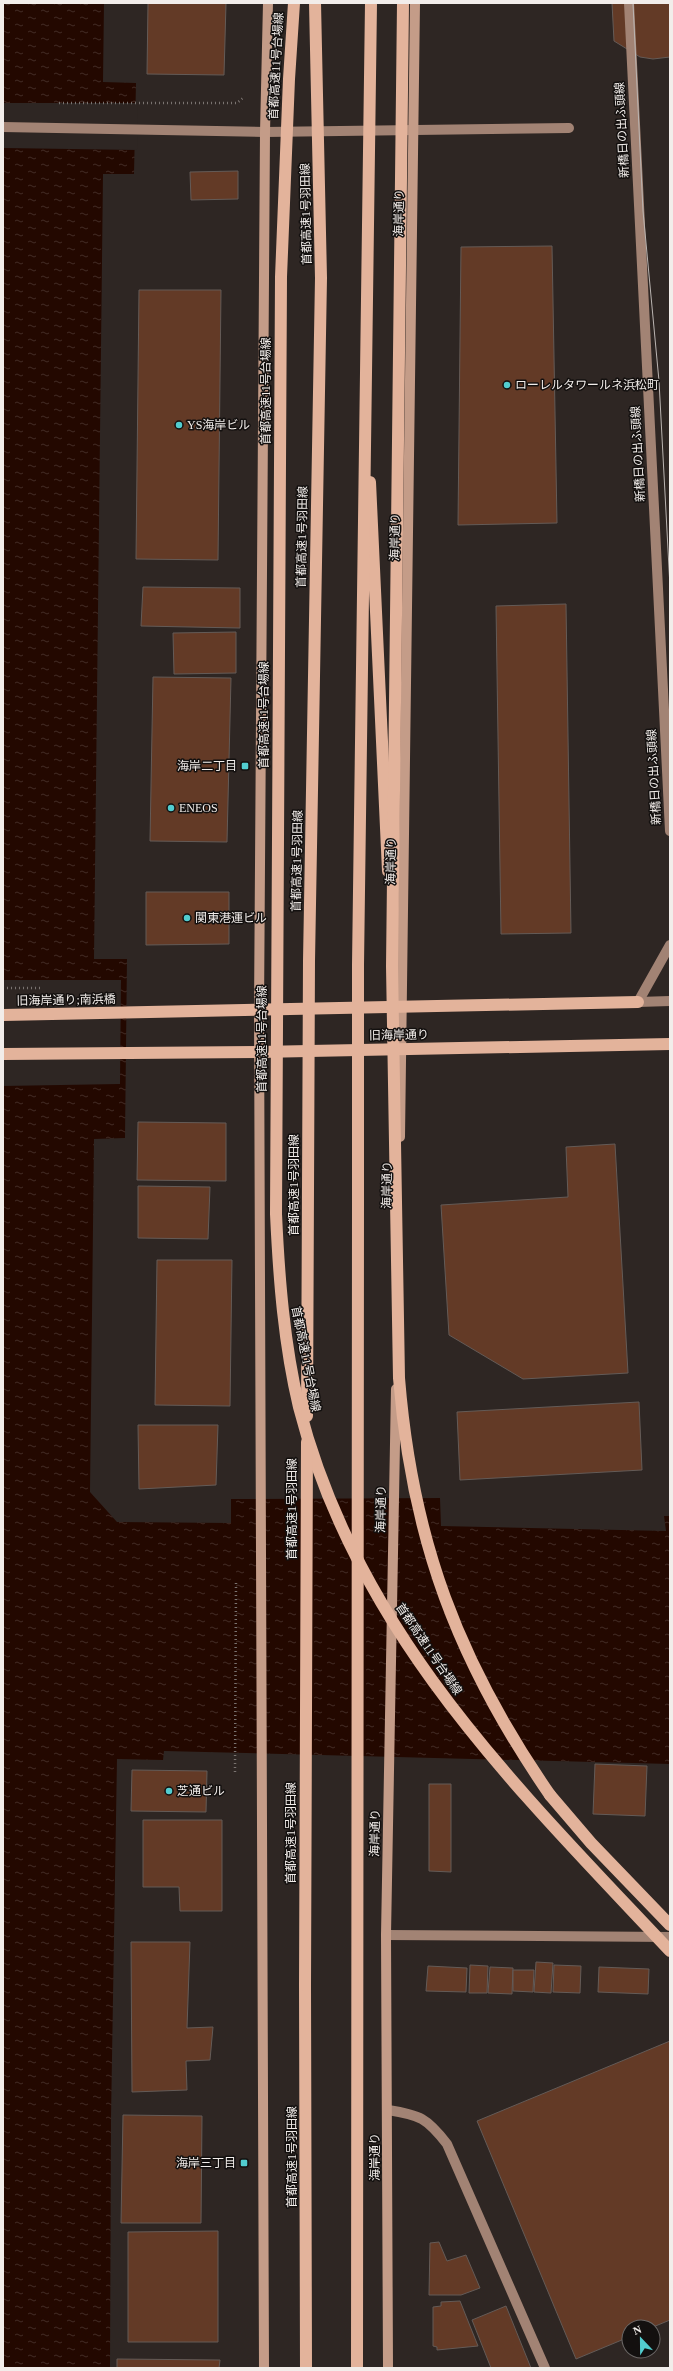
<svg xmlns="http://www.w3.org/2000/svg" width="673" height="2371" font-family="'Times New Roman','Noto Sans JP',serif">
<defs>
<pattern id="water-ripples" width="26" height="14" patternUnits="userSpaceOnUse"><rect width="26" height="14" fill="#230800"/><path d="M2 4q2-2 4 0t4 0M15 11q2-2 4 0t4 0" fill="none" stroke="#432c25"/></pattern>
</defs>
<rect width="100%" height="100%" fill="#2e2623"/>
<!-- water -->
<polygon fill="url(#water-ripples)" points="3,3 104,3 103,82 136,83 134,174 103,174 94,959 127,959 125,1138 94,1139 90,1492 117,1522 231,1523 231,1499 440,1498 441,1526 666,1531 664,1516 670,1516 670,1764 164,1751 163,1760 117,1759 111,2118 110,2368 3,2368"/>
<!-- pier -->
<g fill="#2e2623">
<polygon points="3,103 138,103 137,150 3,148"/>
<polygon points="3,980 121,980 120,1084 3,1086"/>
</g>
<!-- building -->
<g fill="#633a26" stroke="#645b57">
<polygon points="148,3 226,3 224,75 147,74"/>
<polygon points="612,3 670,3 670,57 653,59 640,57 614,41"/>
<polygon points="238,171 238,199 191,200 190,172"/>
<polygon points="552,246 557,523 458,525 461,247"/>
<polygon points="139,290 221,290 218,560 136,559"/>
<polygon points="143,587 240,588 240,628 141,626"/>
<polygon points="566,604 571,933 501,934 496,606"/>
<polygon points="236,632 236,673 174,674 173,633"/>
<polygon points="153,677 231,678 227,842 150,841"/>
<polygon points="146,892 229,892 229,944 146,945"/>
<polygon points="138,1122 226,1123 226,1181 137,1180"/>
<polygon points="615,1144 628,1373 523,1379 449,1335 441,1205 568,1197 566,1147"/>
<polygon points="138,1186 210,1187 208,1239 138,1238"/>
<polygon points="157,1260 232,1260 230,1406 155,1405"/>
<polygon points="639,1402 642,1470 460,1480 457,1412"/>
<polygon points="138,1425 218,1425 216,1485 139,1489"/>
<polygon points="595,1764 647,1766 645,1816 593,1814"/>
<polygon points="132,1770 207,1771 206,1812 131,1811"/>
<polygon points="429,1784 451,1784 451,1872 429,1871"/>
<polygon points="143,1820 222,1820 222,1911 180,1911 179,1887 143,1887"/>
<polygon points="131,1942 190,1942 187,2028 213,2027 210,2060 186,2061 187,2090 132,2092"/>
<polygon points="536,1962 553,1963 551,1993 534,1992"/>
<polygon points="470,1965 488,1966 487,1993 469,1993"/>
<polygon points="554,1965 581,1966 580,1993 553,1992"/>
<polygon points="428,1966 467,1968 466,1992 426,1991"/>
<polygon points="490,1967 513,1968 512,1994 488,1993"/>
<polygon points="599,1967 649,1969 648,1994 598,1992"/>
<polygon points="513,1970 534,1970 533,1992 513,1991"/>
<polygon points="670,2041 670,2320 653,2327 629,2327 629,2337 576,2359 477,2121"/>
<polygon points="123,2115 202,2116 201,2223 121,2223"/>
<polygon points="218,2231 218,2342 128,2342 128,2232"/>
<polygon points="439,2242 447,2261 466,2255 480,2288 461,2295 429,2295 430,2243"/>
<polygon points="460,2301 478,2346 437,2350 437,2347 433,2346 433,2307 441,2306 441,2302"/>
<polygon points="506,2306 531,2368 491,2368 472,2320"/>
<polygon points="117,2359 220,2360 219,2368 117,2368"/>
</g>
<g fill="none" stroke-linecap="round" stroke-linejoin="round">
<!-- path -->
<g stroke="#7a7370" stroke-width="2.5" stroke-dasharray="1 3" stroke-linecap="butt">
<polyline points="59,103 237,103 243,98"/>
<polyline points="3,988 42,988"/>
<polyline points="235,1772 236,1582"/>
</g>
<!-- secondary -->
<g stroke="#a28374" stroke-width="10">
<polyline points="629,3 670,831"/>
<polyline points="3,127 265,132 569,128"/>
<polyline points="638,1002 670,945"/>
<polyline points="638,1002 670,1001"/>
<polyline points="386,1935 670,1937"/>
<path d="M388,2110C420,2115 427,2118 447,2144L545,2368"/>
</g>
<!-- primary -->
<g stroke="#c49c88" stroke-width="10">
<polyline points="400,1137 415,3"/>
<polyline points="264,2368 259,1011 265,132 268,3"/>
<polyline points="388,2368 386,1935 396,1389"/>
</g>
<!-- highway -->
<g stroke="#e3b39b" stroke-width="12">
<polyline points="370,482 388,871"/>
<polyline points="3,1015 638,1002"/>
<polyline points="3,1054 259,1052 670,1044"/>
<polyline points="550,1795 591,1843 670,1925"/>
<polyline points="305,1985 306,2368"/>
<polyline points="357,2368 358,1202"/>
</g>
<!-- tram -->
<polyline stroke="#bbb5b2" stroke-width="1" points="633,3 643,211 659,381 670,587"/>
<!-- highway-bridge -->
<g stroke="#e3b39b" stroke-width="12">
<path d="M294,3L289,79L281,277L276,1214C279,1279 284,1344 299,1407C357,1633 516,1787 670,1951"/>
<path d="M403,3L392,966L399,1378C412,1540 458,1662 550,1795"/>
<polyline points="358,1202 358,965 371,3"/>
<polyline points="307,1416 309,961 321,278 315,3"/>
<polyline points="305,1985 307,1442"/>
</g>
</g>
<!-- markers -->
<g fill="#52cdcf" stroke="#13100f" stroke-width="1.5">
<circle cx="507" cy="385" r="4"/>
<circle cx="179" cy="425" r="4"/>
<rect x="241" y="762" width="8" height="8" rx="2"/>
<circle cx="171" cy="808" r="4"/>
<circle cx="187" cy="918" r="4"/>
<circle cx="169" cy="1791" r="4"/>
<rect x="240" y="2159" width="8" height="8" rx="2"/>
</g>
<g text-anchor="middle" stroke-width="3" stroke-linejoin="round" paint-order="stroke">
<!-- street labels -->
<g font-size="12" fill="#f2edea" stroke="#13100f">
<text transform="translate(276 66) rotate(-87)" y="4">首都高速11号台場線</text>
<text transform="translate(622 130) rotate(-93)" y="4">新橋日の出ふ頭線</text>
<text transform="translate(399 213) rotate(-89)" y="4">海岸通り</text>
<text transform="translate(306 214) rotate(-91)" y="4">首都高速1号羽田線</text>
<text transform="translate(266 391) rotate(-90)" y="4">首都高速11号台場線</text>
<text transform="translate(638 454) rotate(-93)" y="4">新橋日の出ふ頭線</text>
<text transform="translate(302 537) rotate(-89)" y="4">首都高速1号羽田線</text>
<text transform="translate(395 537) rotate(-89)" y="4">海岸通り</text>
<text transform="translate(264 715) rotate(-90)" y="4">首都高速11号台場線</text>
<text transform="translate(654 777) rotate(-93)" y="4">新橋日の出ふ頭線</text>
<text transform="translate(297 861) rotate(-89)" y="4">首都高速1号羽田線</text>
<text transform="translate(391 861) rotate(-89)" y="4">海岸通り</text>
<text transform="translate(66 1000) rotate(-1)" y="4">旧海岸通り;南浜橋</text>
<text transform="translate(399 1035) rotate(-1)" y="4">旧海岸通り</text>
<text transform="translate(262 1039) rotate(-90)" y="4">首都高速11号台場線</text>
<text transform="translate(294 1185) rotate(-90)" y="4">首都高速1号羽田線</text>
<text transform="translate(387 1185) rotate(-89)" y="4">海岸通り</text>
<text transform="translate(306 1359) rotate(79)" y="4">首都高速11号台場線</text>
<text transform="translate(292 1509) rotate(-90)" y="4">首都高速1号羽田線</text>
<text transform="translate(381 1509) rotate(-89)" y="4">海岸通り</text>
<text transform="translate(429 1649) rotate(56)" y="4">首都高速11号台場線</text>
<text transform="translate(291 1833) rotate(-90)" y="4">首都高速1号羽田線</text>
<text transform="translate(375 1833) rotate(-89)" y="4">海岸通り</text>
<text transform="translate(292 2157) rotate(-90)" y="4">首都高速1号羽田線</text>
<text transform="translate(375 2157) rotate(-90)" y="4">海岸通り</text>
</g>
<!-- poi labels -->
<g font-size="12" fill="#f2edea" stroke="#13100f" text-anchor="start">
<text x="515" y="389">ローレルタワールネ浜松町</text>
<text x="187" y="429">YS海岸ビル</text>
<text x="237" y="770" text-anchor="end">海岸二丁目</text>
<text x="179" y="812">ENEOS</text>
<text x="195" y="922">関東港運ビル</text>
<text x="177" y="1795">芝通ビル</text>
<text x="236" y="2167" text-anchor="end">海岸三丁目</text>
</g>
</g>
<!-- border -->
<rect width="673" height="2371" fill="none" stroke="#f2edea" stroke-width="8"/>
<!-- north arrow -->
<g transform="translate(641 2339) rotate(338)"><circle r="19" fill="#13100f" stroke="#6c6867"/>
<path d="M0-3L7 15L0 10L-7 15Z" fill="#52cdcf"/>
<text y="-6" font-size="11" font-weight="bold" text-anchor="middle" fill="#f2edea">N</text>
</g>
</svg>
